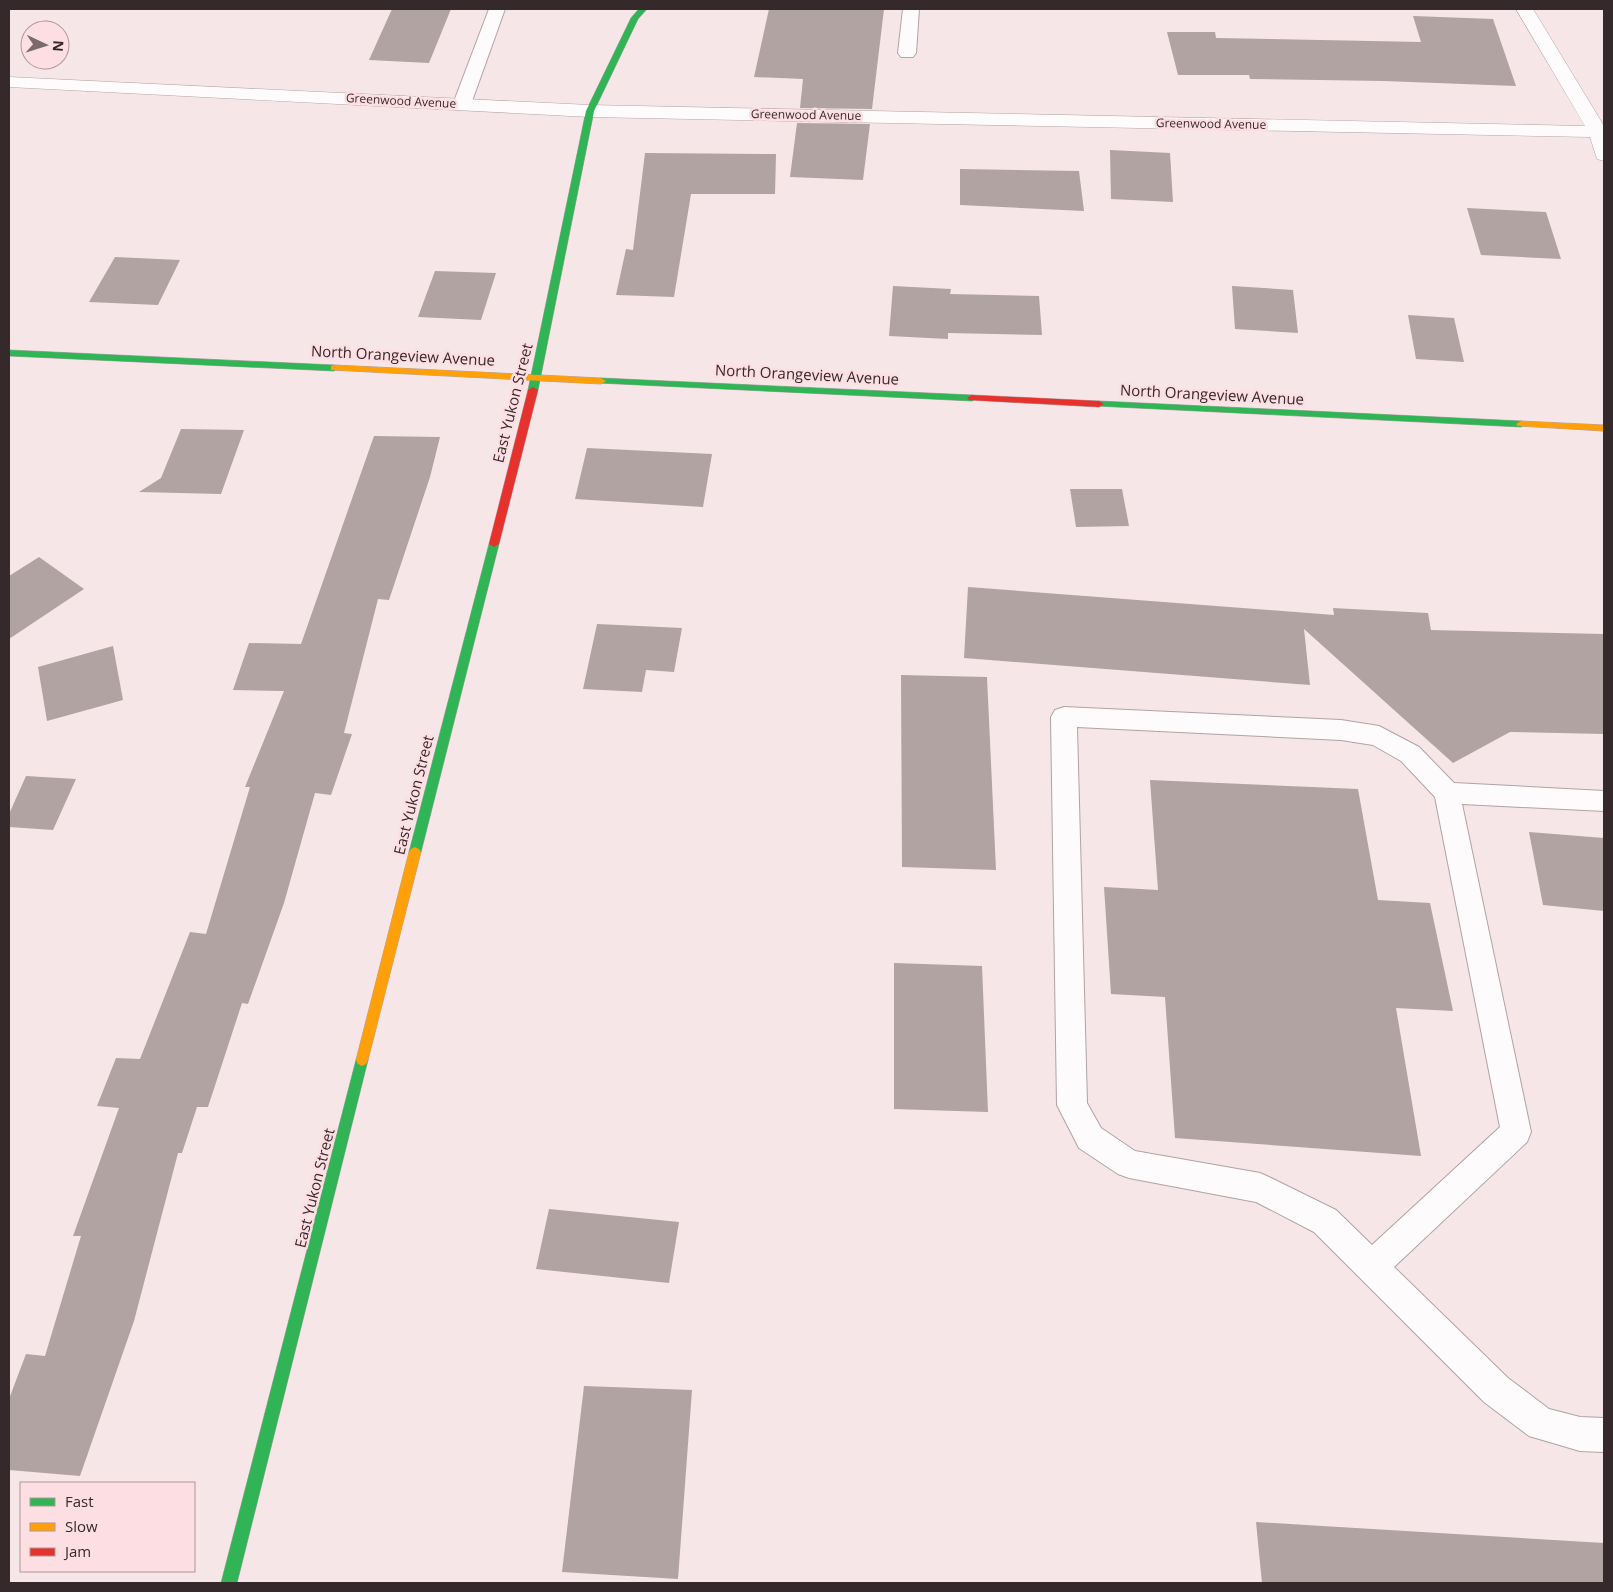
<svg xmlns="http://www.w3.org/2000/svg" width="1613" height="1592" font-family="'Open Sans',sans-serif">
<rect width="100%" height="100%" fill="#f6e6e8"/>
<!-- building -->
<g fill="#b0a3a2">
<polygon points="392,9 451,9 429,63 369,60"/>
<polygon points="769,9 884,9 872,109 800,108 803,79 754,77"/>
<polygon points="1413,16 1493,19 1516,86 1384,81 1250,79 1249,75 1178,75 1167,32 1215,32 1216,38 1421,42"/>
<polygon points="797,123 870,124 863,180 790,177"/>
<polygon points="1110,150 1170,153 1173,202 1111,199"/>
<polygon points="645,153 776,154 775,194 691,194 674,297 616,295 626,249 633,250"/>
<polygon points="960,169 1079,171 1084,211 960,205"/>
<polygon points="1467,208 1546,212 1561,259 1481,255"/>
<polygon points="115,257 180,260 158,305 89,302"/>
<polygon points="435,271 496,273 481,320 418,317"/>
<polygon points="893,286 951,289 950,294 1039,296 1042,335 948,333 948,339 889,336"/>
<polygon points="1232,286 1293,290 1298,333 1235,329"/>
<polygon points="1408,315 1454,318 1464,362 1416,359"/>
<polygon points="181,429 244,430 221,494 139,492 161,478"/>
<polygon points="374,436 440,437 430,477 389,600 378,599 344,733 352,734 331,795 315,793 284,903 248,1004 242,1003 208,1107 197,1107 182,1153 178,1153 134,1321 80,1476 9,1470 9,1399 26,1354 45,1356 81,1236 73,1236 119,1108 97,1106 116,1058 140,1059 190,932 206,934 250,787 245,787 284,691 233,690 249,643 301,644"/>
<polygon points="587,448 712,454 703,507 575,499"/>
<polygon points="1070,489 1122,489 1129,526 1076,527"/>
<polygon points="39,557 84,589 9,639 9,576"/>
<polygon points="968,587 1334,615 1333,608 1428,613 1431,630 1604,634 1604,734 1510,732 1453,763 1304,629 1310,685 964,658"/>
<polygon points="597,624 682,628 674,672 646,670 642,692 583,689"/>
<polygon points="113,646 123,700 47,721 38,667"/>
<polygon points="901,675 987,677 996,870 902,867"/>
<polygon points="26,776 76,779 53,830 9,827 9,814"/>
<polygon points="1150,780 1358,789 1378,900 1430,903 1453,1011 1396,1008 1421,1156 1175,1138 1165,997 1111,994 1104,887 1158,890"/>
<polygon points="1529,832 1604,838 1604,911 1543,905"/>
<polygon points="894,963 982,966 988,1112 894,1109"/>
<polygon points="549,1209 679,1222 669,1283 536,1269"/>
<polygon points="584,1386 692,1390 678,1579 562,1572"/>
<polygon points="1256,1522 1604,1543 1604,1583 1262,1583"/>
</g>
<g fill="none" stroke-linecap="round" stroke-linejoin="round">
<!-- lane casing -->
<g stroke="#b0a3a4" stroke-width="2">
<g id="lane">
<polygon points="489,9 505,9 471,104 468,108 456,108 453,104"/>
<polygon points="903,9 919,9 916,53 913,57 901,57 898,53"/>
<path d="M1064,707L1341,720L1379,726L1419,747L1454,783L1604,791V811L1462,804L1531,1132L1527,1142L1394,1267L1508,1378L1549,1409L1580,1417L1604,1418V1452L1580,1451L1529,1436L1484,1402L1314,1232L1256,1202L1129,1178L1118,1174L1079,1148L1057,1105L1051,717L1055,710ZM1077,727L1341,740L1373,745L1401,761L1435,797L1500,1127L1372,1245L1336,1210L1271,1178L1260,1173L1135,1151L1101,1128L1087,1103Z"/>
</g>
</g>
<!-- street casing -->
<g stroke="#b0a3a4" stroke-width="1">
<polygon id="street" points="1516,9 1533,9 1604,126 1604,161 1597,159 1590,137 590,117 9,87 9,77 590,105 1585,126"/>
</g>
<!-- fast casing -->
<g stroke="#b0a3a4" stroke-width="1">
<g id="fast">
<polygon points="639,9 647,9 638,19 594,111 538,390 533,393 530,392 528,390 586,111 631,18"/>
<polygon points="9,350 334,365 338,368 334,371 9,356"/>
<polygon points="601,378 972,395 977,398 972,401 598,383 596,381"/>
<polygon points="1099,401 1521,421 1526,424 1521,427 1096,406 1096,402"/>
<polygon points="494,541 499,544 421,852 419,855 411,855 409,852 489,544"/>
<polygon points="362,1054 366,1056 368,1060 237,1583 221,1583 356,1060 358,1056"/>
</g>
</g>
<!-- slow casing -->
<g stroke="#b0a3a4" stroke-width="1">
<g id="slow">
<polygon points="334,365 601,378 606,381 601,384 331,370 331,366"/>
<polygon points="1521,421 1604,425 1604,431 1518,426 1516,424"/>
<polygon points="415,847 419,849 421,852 368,1060 366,1064 362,1066 358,1064 356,1060 409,852 411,849"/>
</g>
</g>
<!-- jam casing -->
<g stroke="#b0a3a4" stroke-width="1">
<g id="jam">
<polygon points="533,387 538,390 499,544 494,547 489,544 528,390"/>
<polygon points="972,395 1099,401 1104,404 1099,407 969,400 967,398"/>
</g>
</g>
<!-- lane -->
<use href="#lane" fill="#fefbfc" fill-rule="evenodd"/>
<!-- street -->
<use href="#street" fill="#fefbfc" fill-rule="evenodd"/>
<!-- fast -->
<use href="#fast" fill="#30b455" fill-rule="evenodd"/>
<!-- slow -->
<use href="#slow" fill="#ff9f0a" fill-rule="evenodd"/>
<!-- jam -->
<use href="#jam" fill="#e5322d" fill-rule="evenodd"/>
</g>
<g text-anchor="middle" stroke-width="5" stroke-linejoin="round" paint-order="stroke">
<!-- far-street labels -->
<g font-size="12" fill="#36292b" stroke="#fddfe3">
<text transform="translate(401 101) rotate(3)" y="4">Greenwood Avenue</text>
<text transform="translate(806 115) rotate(1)" y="4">Greenwood Avenue</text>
<text transform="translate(1211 124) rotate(1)" y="4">Greenwood Avenue</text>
</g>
<!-- street labels -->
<g font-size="15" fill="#36292b" stroke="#fddfe3">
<text transform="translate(403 356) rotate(3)" y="5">North Orangeview Avenue</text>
<text transform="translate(807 375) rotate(3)" y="5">North Orangeview Avenue</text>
<text transform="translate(1212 395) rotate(3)" y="5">North Orangeview Avenue</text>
<text transform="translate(513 403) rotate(-76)" y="5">East Yukon Street</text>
<text transform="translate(414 795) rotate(-76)" y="5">East Yukon Street</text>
<text transform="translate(315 1188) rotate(-76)" y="5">East Yukon Street</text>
</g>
</g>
<!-- border -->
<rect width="1613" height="1592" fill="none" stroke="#36292b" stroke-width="20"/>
<!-- legend -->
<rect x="20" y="1482" width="175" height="90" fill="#fddfe3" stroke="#ad9699"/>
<rect x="30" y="1498" width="25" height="8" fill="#30b455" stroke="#ad9699"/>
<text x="65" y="1507" font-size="15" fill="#36292b">Fast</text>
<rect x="30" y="1523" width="25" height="8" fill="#ff9f0a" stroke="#ad9699"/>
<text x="65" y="1532" font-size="15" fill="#36292b">Slow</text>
<rect x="30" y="1548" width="25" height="8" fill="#e5322d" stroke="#ad9699"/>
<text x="65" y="1557" font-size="15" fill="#36292b">Jam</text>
<!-- north arrow -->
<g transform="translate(45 45) rotate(94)"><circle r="24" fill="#fddfe3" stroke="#ad9699"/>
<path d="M0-4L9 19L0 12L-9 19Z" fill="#796b6d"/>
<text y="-8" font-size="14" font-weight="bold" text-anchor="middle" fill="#36292b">N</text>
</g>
</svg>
